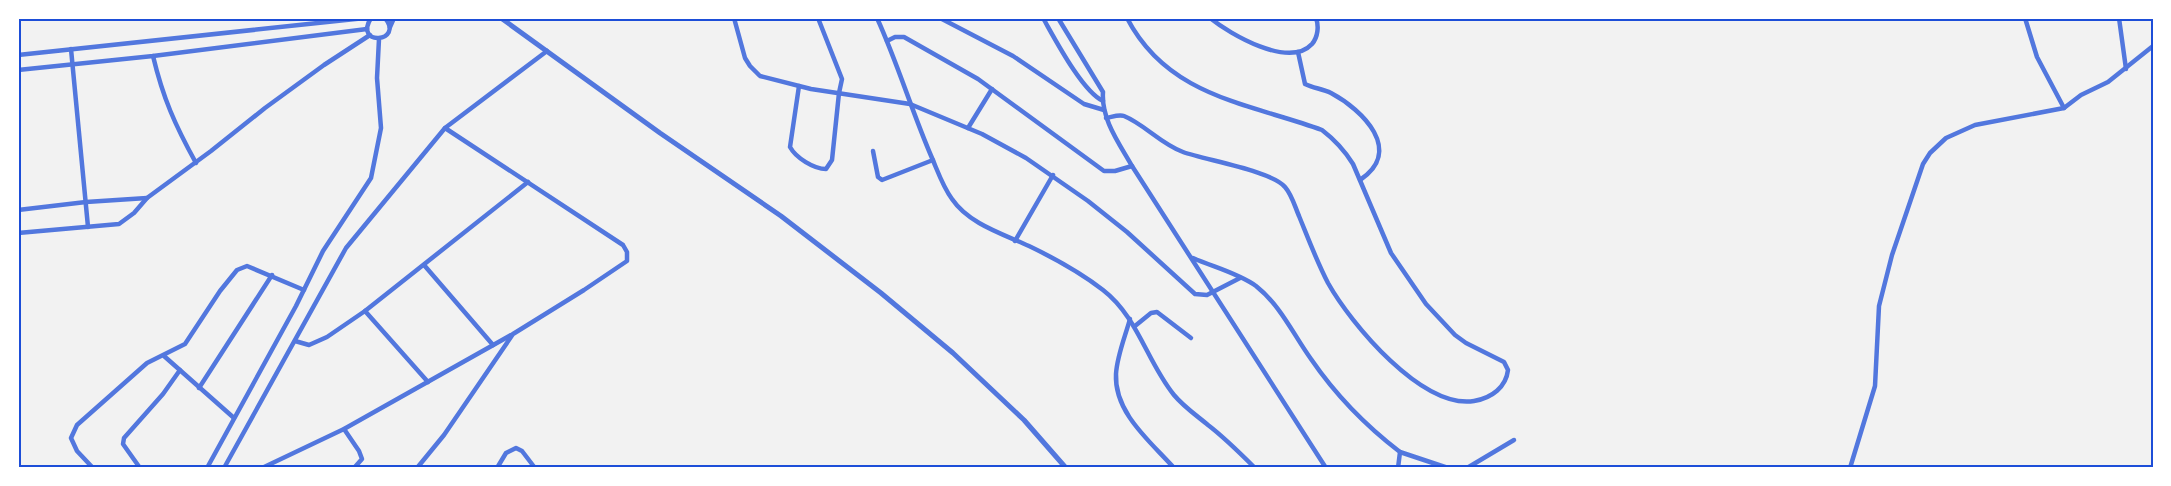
<svg xmlns="http://www.w3.org/2000/svg" width="2171" height="486" font-family="Ubuntu,sans-serif">
<rect width="100%" height="100%" fill="#f2f2f2"/>
<g fill="none" stroke-linecap="round" stroke-linejoin="round">
<!-- minor -->
<g stroke="#5277de" stroke-width="4.5">
<path d="M371,18C353,47 405,42 385,18"/>
<polyline points="734,18 745,58 750,66 760,76 811,89 910,104 982,134 1026,158 1088,201 1127,232 1195,294 1207,295 1240,278"/>
<path d="M877,18C898,64 912,112 932,158C938,172 943,187 952,199C969,224 1003,234 1029,246C1054,258 1081,273 1103,290C1138,317 1147,362 1174,395C1184,407 1196,415 1208,425C1225,438 1240,453 1255,468"/>
<polyline points="940,18 1013,56 1084,104 1104,110"/>
<path d="M1043,18C1055,39 1082,91 1103,101"/>
<path d="M1058,18L1103,92C1101,119 1119,143 1132,166L1326,468"/>
<path d="M1210,18C1230,34 1289,69 1312,44C1318,37 1319,26 1316,18"/>
<polyline points="2025,18 2037,57 2064,108"/>
<polyline points="2119,18 2126,69"/>
<polyline points="390,27 394,18"/>
<polyline points="887,41 895,37 904,37 978,79 1104,171 1115,171 1132,166"/>
<polyline points="71,49 88,227"/>
<path d="M1298,52L1305,84C1313,88 1323,89 1331,93C1363,110 1404,151 1360,180"/>
<polyline points="18,55 365,18"/>
<path d="M153,56C163,98 175,125 196,163"/>
<polyline points="18,70 153,56 367,29"/>
<path d="M799,86L790,147C796,158 814,169 826,169L832,160L839,93L842,79L818,18"/>
<path d="M1106,118C1112,117 1119,114 1124,116C1144,124 1161,144 1183,152C1205,160 1272,171 1285,187C1292,195 1295,207 1299,216C1308,238 1317,262 1328,283C1351,324 1422,409 1474,401C1492,398 1506,387 1508,370L1504,362L1466,343L1455,335L1426,304L1391,253L1353,164C1345,151 1335,140 1322,130C1248,103 1168,97 1127,18"/>
<polyline points="968,128 992,89"/>
<polyline points="873,151 878,177 882,180 933,160"/>
<polyline points="18,210 86,202 147,198"/>
<polyline points="18,233 119,224 134,213 147,198 211,151 265,108 324,65 370,35"/>
<polyline points="1015,241 1053,175"/>
<path d="M1193,258C1213,267 1238,273 1256,286C1281,306 1293,334 1311,359C1335,394 1366,426 1400,452L1398,468"/>
<polyline points="424,265 493,345"/>
<polyline points="365,311 428,382"/>
<path d="M1130,319C1125,337 1117,356 1116,374C1114,413 1151,442 1174,468"/>
<polyline points="1135,326 1151,313 1157,312 1191,338"/>
<polyline points="295,341 309,345 327,337 365,311 528,182"/>
<polyline points="164,356 234,418"/>
<polyline points="199,388 272,275"/>
<polyline points="344,429 359,451 362,459 354,468"/>
<polyline points="1400,452 1448,468"/>
<polyline points="93,468 77,451 71,438 77,425 147,363 185,344 220,291 237,270 247,266 304,290"/>
<polyline points="140,468 123,444 124,438 163,394 180,370"/>
<polyline points="207,468 296,306 323,251 371,178 381,128 377,78 379,39"/>
<polyline points="224,468 346,248 445,128 547,51"/>
<polyline points="262,468 344,429 511,335"/>
<polyline points="417,468 444,435 513,334 584,290 627,261 627,252 623,245 445,128"/>
<polyline points="497,468 506,453 516,448 522,451 535,468"/>
<polyline points="1467,468 1514,440"/>
<polyline points="1850,468 1875,386 1879,306 1892,255 1923,164 1930,153 1946,138 1975,125 2064,108 2081,95 2108,82 2153,46"/>
</g>
<!-- tertiary -->
<polyline stroke="#5277de" stroke-width="5" points="501,18 660,133 781,216 881,293 953,353 1024,420 1066,468"/>
</g>
<!-- border -->
<rect width="2171" height="486" fill="none" stroke="#ffffff" stroke-width="39"/>
<rect x="20" y="20" width="2132" height="446" fill="none" stroke="#1d4ed8" stroke-width="2"/>
</svg>
